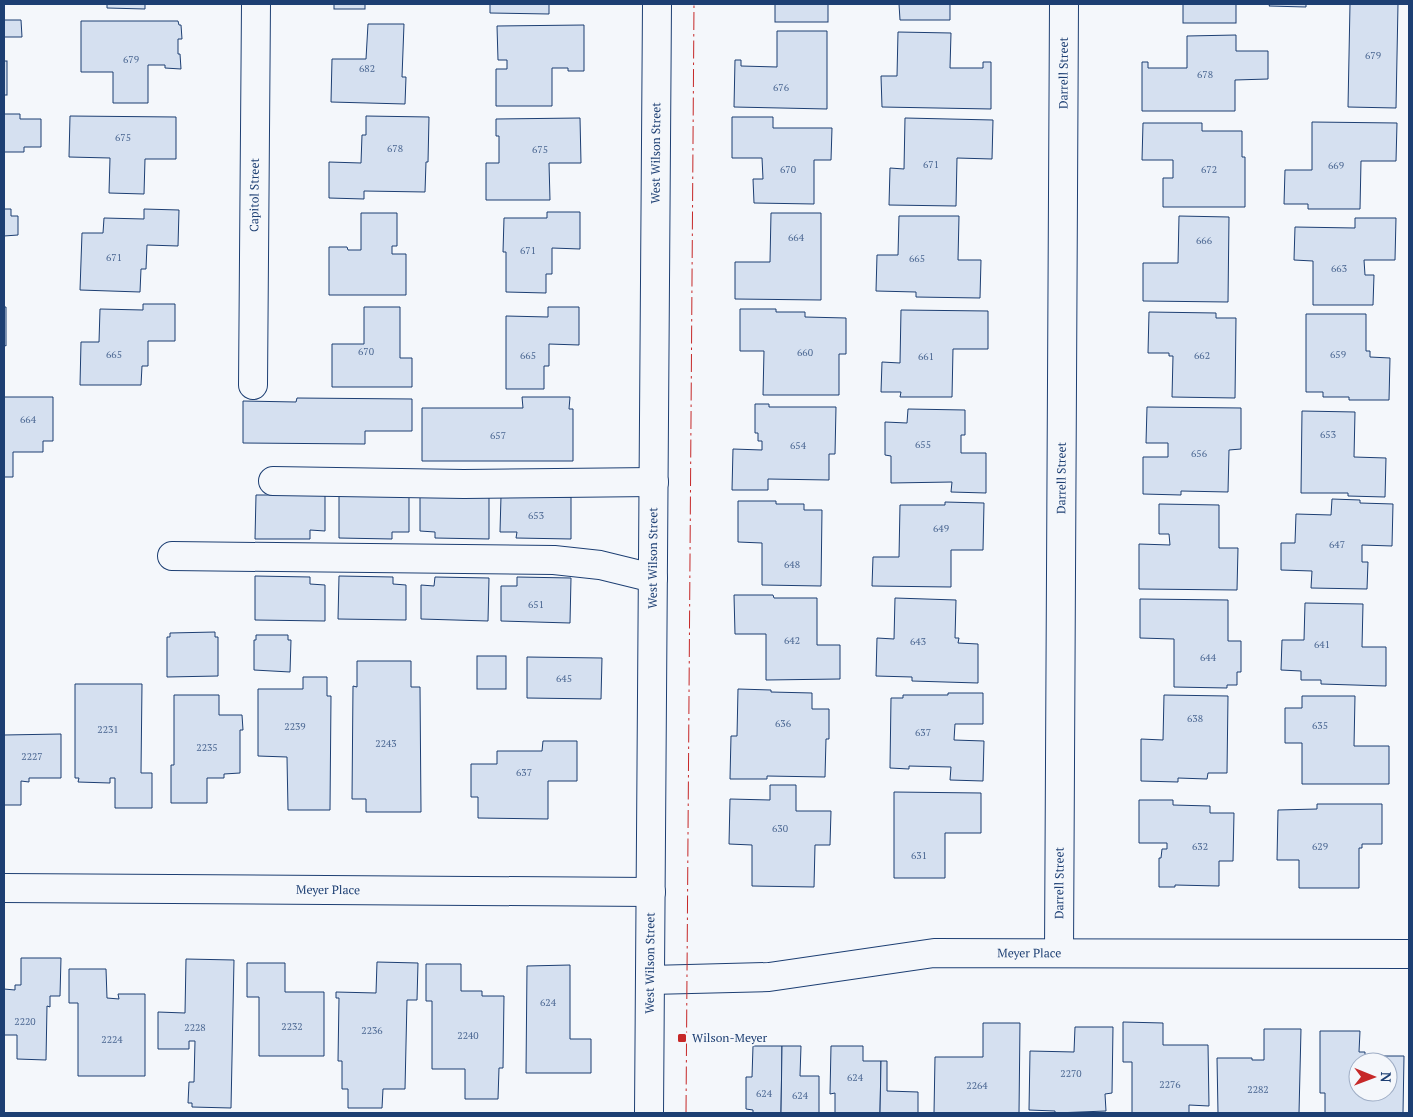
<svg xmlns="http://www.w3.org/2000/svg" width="1413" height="1117" font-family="'PT Serif',serif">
<rect width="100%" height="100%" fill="#f4f7fb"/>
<!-- building -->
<g fill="#d5e0f0" stroke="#1d3f73" fill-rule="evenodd">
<polygon points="107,4 145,4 145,9 107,8"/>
<rect x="334" y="4" width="31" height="5"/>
<polygon points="490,4 549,4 549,14 490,13"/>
<rect x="775" y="4" width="53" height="18"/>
<polygon points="899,4 950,4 950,20 900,20"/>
<rect x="1183" y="4" width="53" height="19"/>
<polygon points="1270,4 1306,4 1306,7 1269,6"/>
<polygon points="1350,4 1398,4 1396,108 1348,107"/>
<polygon points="4,20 21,20 22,37 4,37"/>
<polygon points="81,21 178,21 179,25 181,25 182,39 178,39 178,54 180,54 181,69 165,68 165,65 148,65 148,103 113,103 113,72 81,72"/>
<polygon points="368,24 404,24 402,77 406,77 405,104 331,102 332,59 366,59"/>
<polygon points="584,25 584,71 568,71 568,68 552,68 552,106 496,106 496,69 507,69 507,60 498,60 497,26"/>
<polygon points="777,31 827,31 827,109 734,107 735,60 741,60 741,66 777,67"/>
<polygon points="898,32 951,33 950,68 983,68 983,62 991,62 991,109 882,107 881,76 897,76"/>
<polygon points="1236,35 1236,51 1268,51 1268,79 1235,80 1235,111 1142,111 1142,62 1148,62 1148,68 1187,68 1187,36"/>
<rect x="4" y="61" width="3" height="34"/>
<polygon points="4,114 20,114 20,119 41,119 41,147 24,147 24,152 4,152 4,185"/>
<polygon points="70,116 176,117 176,159 145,159 144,194 109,193 110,158 69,157"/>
<polygon points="366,116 429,117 428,162 426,162 425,192 364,191 364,199 329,198 329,162 361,163 362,135 366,135"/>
<polygon points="732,117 773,117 773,128 832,128 831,160 814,160 814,204 754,203 753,179 763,179 762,158 732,158"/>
<polygon points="580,118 581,163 549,163 550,200 486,200 486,163 499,163 499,136 496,136 496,119"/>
<polygon points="905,118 993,120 992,159 957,158 956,206 889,205 890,168 904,169"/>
<polygon points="1312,122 1397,123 1396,161 1361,161 1360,209 1308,209 1308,204 1284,204 1285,170 1312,170"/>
<polygon points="1143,123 1202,123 1202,131 1242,131 1242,157 1245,157 1245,207 1163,207 1163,178 1173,178 1173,160 1142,160"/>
<polygon points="4,209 11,209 11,216 18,216 18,235 4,236"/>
<polygon points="144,209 179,210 178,246 147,245 146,269 141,269 140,292 80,290 82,233 103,233 104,218 144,219"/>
<polygon points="547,212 580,212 580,249 552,248 552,274 546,274 546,293 506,292 506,252 503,252 504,218 547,218"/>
<polygon points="361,213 397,213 397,246 392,246 392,254 406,254 406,295 329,295 329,247 347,247 348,250 361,250"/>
<polygon points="771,213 821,213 821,300 735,299 735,262 770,262"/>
<polygon points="899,216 959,216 958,260 981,260 980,298 916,297 916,292 876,291 877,255 898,255"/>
<polygon points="1179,216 1229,217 1228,302 1143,301 1143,263 1178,263"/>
<polygon points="1355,218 1396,218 1395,260 1364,260 1365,275 1374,275 1373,305 1313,305 1313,261 1294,260 1295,227 1355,228"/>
<polygon points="143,304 175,304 175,341 148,341 148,366 142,366 141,385 80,385 81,342 99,342 100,309 143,310"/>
<polygon points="4,307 6,307 6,346 4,345"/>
<polygon points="364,307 400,307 400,358 412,358 412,387 332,387 332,344 364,344"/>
<polygon points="548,307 579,307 579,345 549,344 549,366 544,366 544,389 506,389 506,316 548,317"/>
<polygon points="740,309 776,309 776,312 805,312 805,317 846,318 846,354 839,354 839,395 763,395 764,351 740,351"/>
<polygon points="901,310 988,311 988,349 953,349 952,397 900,397 901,392 881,392 882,362 900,363"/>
<polygon points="1149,312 1216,313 1216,318 1236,318 1235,398 1172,397 1173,356 1169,356 1169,353 1148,353"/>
<polygon points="1306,314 1366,314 1366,351 1370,351 1370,357 1390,358 1389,400 1349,400 1349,397 1323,397 1323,392 1306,392"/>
<polygon points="4,397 53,397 53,441 43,441 43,452 13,452 13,477 4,477"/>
<polygon points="522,397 570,397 569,409 573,409 573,461 422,461 422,408 523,408"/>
<polygon points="297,398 412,399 412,431 365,431 365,444 243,443 243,401 296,402"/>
<polygon points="755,404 769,404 769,407 836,407 835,454 829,454 829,480 768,479 768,490 732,490 733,449 762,450 762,441 758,441 758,433 755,433"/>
<polygon points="1147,407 1241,408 1241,449 1229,450 1228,492 1181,491 1181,495 1143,494 1143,457 1168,457 1168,443 1146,443"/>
<polygon points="908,409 965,410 965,435 961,435 961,453 986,453 986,493 951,492 952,482 891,483 891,456 885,455 885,422 907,423"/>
<polygon points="1302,411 1355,412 1354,457 1386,458 1385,497 1348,496 1348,493 1301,493"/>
<polygon points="339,494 409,494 409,532 392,532 392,539 339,538"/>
<polygon points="256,495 325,495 325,531 310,530 310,539 255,539"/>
<polygon points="420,495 489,496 489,539 435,538 435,532 420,531"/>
<polygon points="501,496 571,497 571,539 516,538 517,532 500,532"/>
<polygon points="1332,499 1360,500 1360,503 1393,504 1392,546 1362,545 1362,562 1368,562 1367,589 1311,588 1312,571 1281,570 1281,543 1295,543 1296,514 1331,515"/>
<polygon points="738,501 776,501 776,504 804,504 804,510 822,510 821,586 762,585 762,543 738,542"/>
<polygon points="945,502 984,503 983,550 951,550 951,587 872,586 873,557 899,557 900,505 945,505"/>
<polygon points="1159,504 1219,505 1219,548 1238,548 1237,590 1139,589 1139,544 1170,545 1169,534 1159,534"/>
<polygon points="255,576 310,577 310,584 325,585 325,621 255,620"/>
<polygon points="339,576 393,577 393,584 406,585 406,620 338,619"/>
<polygon points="435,577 489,578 488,621 421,619 421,585 434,586"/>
<polygon points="517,577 571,578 570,623 501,621 501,586 517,586"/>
<polygon points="734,595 773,595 774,598 817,598 817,645 840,645 840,679 766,680 766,634 735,634"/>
<polygon points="895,598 956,600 955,638 959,638 958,643 978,644 978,683 912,681 912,677 876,676 877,638 894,639"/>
<polygon points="1140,599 1228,600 1228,641 1241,641 1241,672 1237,672 1237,685 1227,685 1227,688 1174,687 1174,639 1140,638"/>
<polygon points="1305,603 1363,604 1362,647 1386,647 1386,686 1321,684 1321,680 1301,680 1301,671 1281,670 1282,640 1304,640"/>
<polygon points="215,632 215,637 218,637 218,676 167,677 167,637 170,637 170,633"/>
<polygon points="256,635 288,635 288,640 291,640 290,672 254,670 254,640 256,640"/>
<rect x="477" y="656" width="29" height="33"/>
<polygon points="527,657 602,658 601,699 527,698"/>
<polygon points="357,661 411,661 411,687 420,687 421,812 366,812 366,799 352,799 353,686 357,687"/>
<polygon points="303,677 327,677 327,696 331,696 330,810 288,810 287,757 258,756 258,689 303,689"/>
<polygon points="75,684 142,684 141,773 152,773 152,808 115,808 115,778 110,778 110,783 78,782 79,778 75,778"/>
<polygon points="738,689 771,690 771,692 812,693 812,709 829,709 829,739 826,739 825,777 767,776 767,779 730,779 731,736 737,736"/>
<polygon points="948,693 983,693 983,724 955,724 954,740 984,741 983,781 950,780 951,767 909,766 909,769 890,768 891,698 903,698 903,695 948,695"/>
<polygon points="174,695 219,695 219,715 242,715 243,730 240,730 240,773 224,774 224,778 207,778 207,803 171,803 171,765 174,765"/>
<polygon points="1164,695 1228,696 1227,773 1208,773 1207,779 1178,778 1178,782 1141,781 1141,739 1163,740"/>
<polygon points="1302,696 1355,696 1354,746 1389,746 1389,784 1302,784 1302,743 1285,743 1285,708 1302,708"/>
<polygon points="61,734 61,778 29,778 29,782 21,781 21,805 4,805 4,735"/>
<polygon points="543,741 577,741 577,781 548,781 548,819 478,818 478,797 471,797 471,764 497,764 497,751 542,751"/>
<polygon points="770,785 796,785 796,811 831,811 830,845 815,845 814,887 752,886 752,845 729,844 730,799 770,800"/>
<polygon points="894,792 981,793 981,833 945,833 945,878 894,878"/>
<polygon points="1139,800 1173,800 1173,805 1210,806 1210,813 1234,813 1233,861 1219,861 1219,886 1175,885 1175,887 1159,887 1159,858 1161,858 1162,849 1167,849 1167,843 1139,843"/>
<polygon points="1317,804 1382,804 1382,844 1362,844 1362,848 1359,848 1359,888 1299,888 1299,860 1277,860 1278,810 1317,809"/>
<polygon points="21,958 61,958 60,996 50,996 50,1007 47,1006 46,1060 17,1059 17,1035 4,1035 4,989 15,990 15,985 21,985"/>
<polygon points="186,959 234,960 231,1108 192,1107 192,1103 188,1103 189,1082 194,1082 195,1041 189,1041 189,1049 158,1049 158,1012 185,1013"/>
<polygon points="377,962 418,963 417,1000 407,1000 405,1089 383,1089 382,1108 348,1108 348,1089 342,1089 342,1061 338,1061 339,998 336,998 336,992 376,993"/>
<polygon points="247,963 285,963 285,992 324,992 324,1056 259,1056 259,997 247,997"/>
<polygon points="426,964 461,964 461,991 482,991 482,996 504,996 503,1068 499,1068 498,1099 465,1099 465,1069 432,1069 432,1001 426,1001"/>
<polygon points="570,965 570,1039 591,1039 591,1073 526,1073 527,966"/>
<polygon points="69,969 106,969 107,998 119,999 118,994 145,994 145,1076 78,1076 78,1003 69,1003"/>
<polygon points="1123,1022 1163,1023 1163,1045 1208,1045 1209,1106 1189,1105 1189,1113 1132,1113 1132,1062 1123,1062"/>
<polygon points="983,1023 1020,1023 1019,1113 934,1113 935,1057 983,1057"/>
<polygon points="1075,1027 1113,1027 1112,1093 1105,1094 1106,1111 1055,1113 1055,1111 1029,1110 1030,1051 1074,1052"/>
<polygon points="1264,1029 1301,1029 1299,1113 1218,1113 1217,1058 1252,1058 1252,1060 1264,1060"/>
<path d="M1320,1031H1360L1359,1052H1365V1056H1404L1403,1113H1325V1093H1320ZM1358,1062H1388V1092H1358Z"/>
<polygon points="753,1046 782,1046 781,1113 753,1113 753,1110 746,1109 746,1077 752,1077"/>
<polygon points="782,1046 801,1046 800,1076 819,1076 819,1113 781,1113"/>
<polygon points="831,1046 863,1046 863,1061 881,1061 880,1113 835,1113 835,1093 830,1094"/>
<polygon points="881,1061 887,1061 887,1091 918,1092 918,1113 880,1113"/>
</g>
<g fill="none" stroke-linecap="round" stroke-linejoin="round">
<!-- minor casing -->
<g stroke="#1d3f73" stroke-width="30">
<g id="minor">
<path id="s1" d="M253,385L256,4"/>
<polyline points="273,481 464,484 654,482"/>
<polyline points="172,556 554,560 600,565 653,578"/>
<path id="s2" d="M4,888L651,892"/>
<path id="s3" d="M1059,953L1064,4"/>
<path id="s4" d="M650,980L769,977L934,953L1409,954"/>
<path id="s5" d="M649,1113L657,4"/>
</g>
</g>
<!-- minor -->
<use href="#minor" stroke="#f4f7fb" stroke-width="28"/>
<!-- power -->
<polyline stroke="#c62828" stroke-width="1" stroke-dasharray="18 4 2.5 4" stroke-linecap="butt" points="686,1113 694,4"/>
</g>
<!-- markers -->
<rect fill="#c62828" stroke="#f4f7fb" stroke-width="2" x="677" y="1033" width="10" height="10" rx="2.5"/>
<g text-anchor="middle" stroke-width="4" stroke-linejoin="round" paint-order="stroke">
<!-- number labels -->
<g font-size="10" fill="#4b6792">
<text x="1373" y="59">679</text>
<text x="131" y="63">679</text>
<text x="367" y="72">682</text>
<text x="1205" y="78">678</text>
<text x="781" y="91">676</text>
<text x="123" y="141">675</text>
<text x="395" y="152">678</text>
<text x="540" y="153">675</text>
<text x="931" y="168">671</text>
<text x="1336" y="169">669</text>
<text x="788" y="173">670</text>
<text x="1209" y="173">672</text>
<text x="796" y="241">664</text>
<text x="1204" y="244">666</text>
<text x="528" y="254">671</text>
<text x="114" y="261">671</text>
<text x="917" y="262">665</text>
<text x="1339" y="272">663</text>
<text x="366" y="355">670</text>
<text x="805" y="356">660</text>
<text x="114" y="358">665</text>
<text x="1338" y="358">659</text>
<text x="528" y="359">665</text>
<text x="1202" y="359">662</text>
<text x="926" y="360">661</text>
<text x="28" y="423">664</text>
<text x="1328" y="438">653</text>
<text x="498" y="439">657</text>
<text x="923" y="448">655</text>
<text x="798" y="449">654</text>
<text x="1199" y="457">656</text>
<text x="536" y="519">653</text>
<text x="941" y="532">649</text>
<text x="1337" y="548">647</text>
<text x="792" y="568">648</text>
<text x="536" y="608">651</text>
<text x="792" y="644">642</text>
<text x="918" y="645">643</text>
<text x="1322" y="648">641</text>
<text x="1208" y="661">644</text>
<text x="564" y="682">645</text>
<text x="1195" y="722">638</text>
<text x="783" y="727">636</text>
<text x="1320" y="729">635</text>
<text x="295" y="730">2239</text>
<text x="108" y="733">2231</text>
<text x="923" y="736">637</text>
<text x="386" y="747">2243</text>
<text x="207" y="751">2235</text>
<text x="32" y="760">2227</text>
<text x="524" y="776">637</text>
<text x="780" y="832">630</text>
<text x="1200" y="850">632</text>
<text x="1320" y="850">629</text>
<text x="919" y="859">631</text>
<text x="548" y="1006">624</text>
<text x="25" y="1025">2220</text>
<text x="292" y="1030">2232</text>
<text x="195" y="1031">2228</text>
<text x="372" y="1034">2236</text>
<text x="468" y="1039">2240</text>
<text x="112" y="1043">2224</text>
<text x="1071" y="1077">2270</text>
<text x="855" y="1081">624</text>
<text x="1170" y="1088">2276</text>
<text x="977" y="1089">2264</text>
<text x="1258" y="1093">2282</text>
<text x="764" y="1097">624</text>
<text x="800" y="1099">624</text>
</g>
<!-- street labels -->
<g font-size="12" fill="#1d3f73" stroke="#f4f7fb">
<text dy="4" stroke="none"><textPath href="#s3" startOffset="880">Darrell Street</textPath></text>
<text dy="4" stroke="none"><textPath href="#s5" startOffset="960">West Wilson Street</textPath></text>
<text dy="4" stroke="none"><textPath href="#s1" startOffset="190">Capitol Street</textPath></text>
<text dy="4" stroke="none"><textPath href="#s3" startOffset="475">Darrell Street</textPath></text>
<text dy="4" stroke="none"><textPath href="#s5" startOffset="555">West Wilson Street</textPath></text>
<text dy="4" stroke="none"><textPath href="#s3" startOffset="70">Darrell Street</textPath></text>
<text dy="4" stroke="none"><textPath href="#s2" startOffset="324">Meyer Place</textPath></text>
<text dy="4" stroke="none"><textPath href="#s4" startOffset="381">Meyer Place</textPath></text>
<text dy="4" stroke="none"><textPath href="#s5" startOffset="150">West Wilson Street</textPath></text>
</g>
<!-- poi labels -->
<g font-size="12" fill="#1d3f73" stroke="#f4f7fb" text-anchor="start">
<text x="692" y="1042">Wilson-Meyer</text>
</g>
</g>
<!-- border -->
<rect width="1413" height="1117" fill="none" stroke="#1d3f73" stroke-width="10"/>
<!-- north arrow -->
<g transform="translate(1373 1077) rotate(91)"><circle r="24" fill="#f4f7fb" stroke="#9eadc5"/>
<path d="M0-4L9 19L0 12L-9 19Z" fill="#c62828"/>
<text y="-8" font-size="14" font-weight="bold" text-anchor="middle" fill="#1d3f73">N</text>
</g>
</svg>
